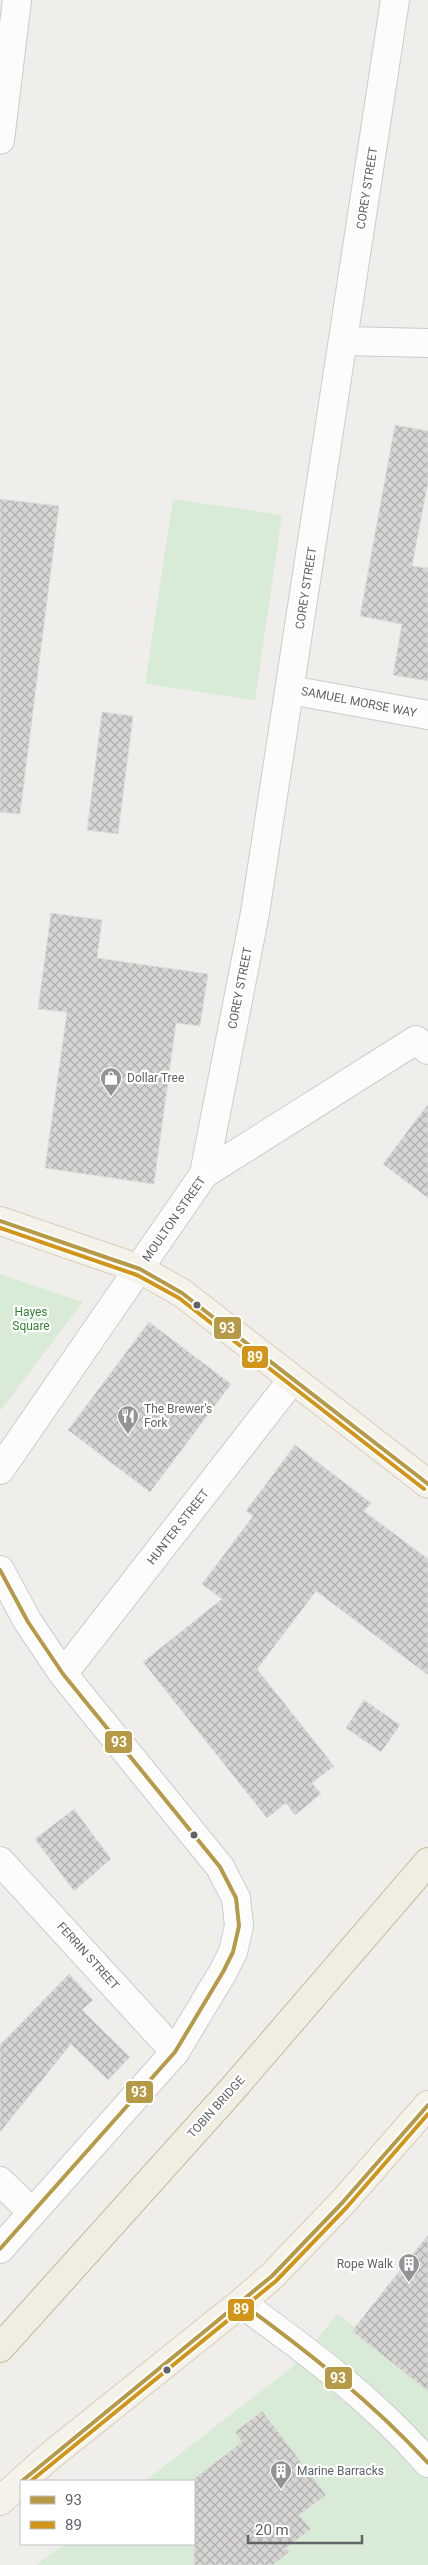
<svg xmlns="http://www.w3.org/2000/svg" width="428" height="2565" font-family="Roboto,sans-serif">
<defs>
<pattern id="building-cross-hatch" width="8" height="8" patternUnits="userSpaceOnUse" patternTransform="scale(1.25)"><rect width="8" height="8" fill="#d6d5d3"/><path d="M0 0l8 8M0 8l8-8" fill="none" stroke="#b1b0af"/></pattern>
</defs>
<rect width="100%" height="100%" fill="#efeeea"/>
<!-- park -->
<g fill="#d8ebd6">
<polygon points="173,499 282,515 255,700 145,684"/>
<polygon points="0,1274 83,1302 0,1411"/>
<polygon points="337,2314 428,2381 428,2565 36,2565 64,2544 194,2544 194,2481 145,2481 291,2368 307,2352"/>
</g>
<!-- building -->
<g fill="url(#building-cross-hatch)" stroke="#deddd9">
<polygon points="395,425 428,431 428,482 412,566 428,568 428,681 393,675 402,624 360,616"/>
<polygon points="0,499 59,506 20,814 0,812"/>
<polygon points="102,712 133,716 118,834 87,830"/>
<polygon points="51,913 102,920 97,958 208,974 200,1026 176,1023 154,1184 45,1168 67,1012 38,1009"/>
<polygon points="428,1104 428,1198 383,1164"/>
<polygon points="149,1322 231,1384 150,1492 68,1430"/>
<polygon points="295,1445 371,1503 364,1511 428,1559 428,1675 316,1591 257,1669 334,1766 312,1783 321,1794 295,1815 286,1803 267,1818 143,1662 222,1599 202,1584 253,1516 246,1511"/>
<polygon points="364,1700 400,1725 381,1752 346,1728"/>
<polygon points="74,1809 111,1859 74,1891 35,1839"/>
<polygon points="69,1974 93,2000 82,2010 130,2057 108,2080 71,2044 0,2132 0,2045"/>
<polygon points="428,2235 428,2391 352,2331"/>
<polygon points="262,2411 326,2495 299,2515 311,2529 286,2548 289,2552 273,2565 194,2565 194,2479 242,2442 235,2432"/>
</g>
<g fill="none" stroke-linecap="round" stroke-linejoin="round">
<!-- minor casing -->
<g stroke="#cbcccc" stroke-width="30">
<g id="minor">
<polyline points="0,140 17,0"/>
<polyline points="344,341 428,343"/>
<polyline points="290,690 428,715"/>
<polyline points="204,1174 255,913 395,0"/>
<polyline points="0,1470 204,1174 416,1040 428,1050"/>
<polyline points="0,1570 28,1622 63,1674 220,1867 236,1898 239,1926 233,1952 223,1972 175,2052 0,2249"/>
<polyline points="63,1674 292,1380"/>
<polyline points="0,1861 175,2052"/>
<polyline points="0,2181 32,2212"/>
<path d="M241,2303C309,2352 373,2400 428,2463"/>
</g>
</g>
<!-- major casing -->
<g stroke="#d7ceb8" stroke-width="30">
<g id="major">
<polyline points="0,1221 140,1269 182,1293 428,1484"/>
<polyline points="22,2481 50,2456 241,2303 272,2276 342,2203 428,2105"/>
<polyline points="0,2501 21,2482"/>
</g>
</g>
<!-- highway casing -->
<g stroke="#c8b996" stroke-width="30">
<polyline id="highway" points="0,2348 230,2092 428,1862"/>
</g>
<!-- minor -->
<use href="#minor" stroke="#fdfcfc" stroke-width="28"/>
<!-- major -->
<use href="#major" stroke="#f4f2e9" stroke-width="28"/>
<!-- highway -->
<use href="#highway" stroke="#f0ede3" stroke-width="28"/>
<!-- bus-1 casing -->
<g stroke="#fff" stroke-width="8">
<g id="bus-1">
<polyline points="0,1221 140,1269 182,1293 428,1484"/>
<polyline points="0,1570 28,1622 63,1674 220,1867 236,1898 239,1926 233,1952 223,1972 175,2052 0,2249"/>
<path d="M241,2303C308,2352 372,2402 428,2463"/>
<polyline points="22,2481 272,2276 342,2203 428,2105"/>
</g>
</g>
<!-- bus-2 casing -->
<g stroke="#fff" stroke-width="8">
<g id="bus-2">
<polyline points="0,1228 137,1275 179,1298 424,1489"/>
<polyline points="31,2481 276,2281 347,2207 428,2114"/>
</g>
</g>
<!-- bus-1 -->
<use href="#bus-1" stroke="#b79a47" stroke-width="4"/>
<!-- bus-2 -->
<use href="#bus-2" stroke="#d1951a" stroke-width="4"/>
</g>
<!-- icons -->
<defs>
<g id="shop-pin" transform="scale(1.125)"><path d="M0 17L-7.5 6A9.5 9.5 0 1 1 7.5 6Z" fill="#919496" stroke="#fff"/><path d="M-5-2.5h2.3a2.7 3.5 0 0 1 5.4 0H5L5.5 6h-11ZM-1.5-2.5h3a1.5 2.3 0 0 0-3 0Z" fill="#fff"/></g>
<g id="restaurant-pin" transform="scale(1.125)"><path d="M0 17L-7.5 6A9.5 9.5 0 1 1 7.5 6Z" fill="#919496" stroke="#fff"/><path d="M-5-6h1v4h1v-4h1v4h1v-4h1v5L-1.5 .5V6h-2V.5L-5-1ZM5-6V6H3V1.5H1.5Q1.5-4 5-6Z" fill="#fff"/></g>
<g id="building-pin" transform="scale(1.125)"><path d="M0 17L-7.5 6A9.5 9.5 0 1 1 7.5 6Z" fill="#919496" stroke="#fff"/><path d="M-4-6H4V6H1V3H-1V6H-4ZM-2.5-4.3h1.7v1.8h-1.7ZM.8-4.3h1.7v1.8H.8ZM-2.5-1h1.7V.8h-1.7ZM.8-1h1.7V.8H.8Z" fill="#fff"/></g>
</defs>
<g fill-rule="evenodd">
<use href="#shop-pin" x="111" y="1078"/>
<use href="#restaurant-pin" x="128" y="1416"/>
<use href="#building-pin" x="409" y="2264"/>
<use href="#building-pin" x="281" y="2471"/>
</g>
<!-- markers -->
<g fill="#5f6368" stroke="#fff" stroke-width="2">
<circle cx="197" cy="1305" r="4.5"/>
<circle cx="194" cy="1835" r="4.5"/>
<circle cx="167" cy="2370" r="4.5"/>
</g>
<g text-anchor="middle" stroke-width="4.5" stroke-linejoin="round" paint-order="stroke">
<!-- street labels -->
<g font-size="12" fill="#5f6368" stroke="#fff">
<text transform="translate(367 188) rotate(-81)" y="4">COREY STREET</text>
<text transform="translate(306 588) rotate(-81)" y="4">COREY STREET</text>
<text transform="translate(359 702) rotate(11)" y="4">SAMUEL MORSE WAY</text>
<text transform="translate(240 988) rotate(-79)" y="4">COREY STREET</text>
<text transform="translate(174 1219) rotate(-55)" y="4">MOULTON STREET</text>
<text transform="translate(178 1527) rotate(-52)" y="4">HUNTER STREET</text>
<text transform="translate(88 1956) rotate(48)" y="4">FERRIN STREET</text>
<text transform="translate(216 2107) rotate(-48)" y="4">TOBIN BRIDGE</text>
</g>
<!-- poi labels -->
<g font-size="12" fill="#5f6368" stroke="#fff" text-anchor="start">
<text x="127" y="1082">Dollar Tree</text>
<text x="144" y="1413">The Brewer's<tspan x="144" dy="14">Fork</tspan></text>
<text x="393" y="2268" text-anchor="end">Rope Walk</text>
<text x="297" y="2475">Marine Barracks</text>
</g>
<!-- park labels -->
<g font-size="12" fill="#348238" stroke="#fff">
<text x="31" y="1316">Hayes<tspan x="31" dy="14">Square</tspan></text>
</g>
</g>
<g stroke="#fff" stroke-width="2">
<rect x="213" y="1316" width="29" height="24" rx="5" fill="#b79a47"/>
<rect x="241" y="1345" width="28" height="24" rx="5" fill="#d1951a"/>
<rect x="104" y="1730" width="29" height="24" rx="5" fill="#b79a47"/>
<rect x="125" y="2080" width="29" height="24" rx="5" fill="#b79a47"/>
<rect x="227" y="2298" width="28" height="24" rx="5" fill="#d1951a"/>
<rect x="324" y="2366" width="29" height="24" rx="5" fill="#b79a47"/>
</g>
<g font-size="14" text-anchor="middle" font-weight="bold" fill="#fff">
<text x="227" y="1333">93</text>
<text x="255" y="1362">89</text>
<text x="119" y="1747">93</text>
<text x="139" y="2097">93</text>
<text x="241" y="2314">89</text>
<text x="338" y="2383">93</text>
</g>
<!-- legend -->
<rect x="20" y="2480" width="175" height="65" fill="#ffffff" stroke="#bfc1c3"/>
<rect x="30" y="2496" width="25" height="8" fill="#b79a47" stroke="#bfc1c3"/>
<text x="65" y="2505" font-size="15" fill="#5f6368">93</text>
<rect x="30" y="2521" width="25" height="8" fill="#d1951a" stroke="#bfc1c3"/>
<text x="65" y="2530" font-size="15" fill="#5f6368">89</text>
<!-- scale -->
<path d="M248 2535v8h114v-8" fill="none" stroke="#5f6368" stroke-width="2.5"/>
<text x="255" y="2535" font-size="15" fill="#5f6368" stroke="#ffffff" stroke-width="4" paint-order="stroke">20 m</text>
</svg>
